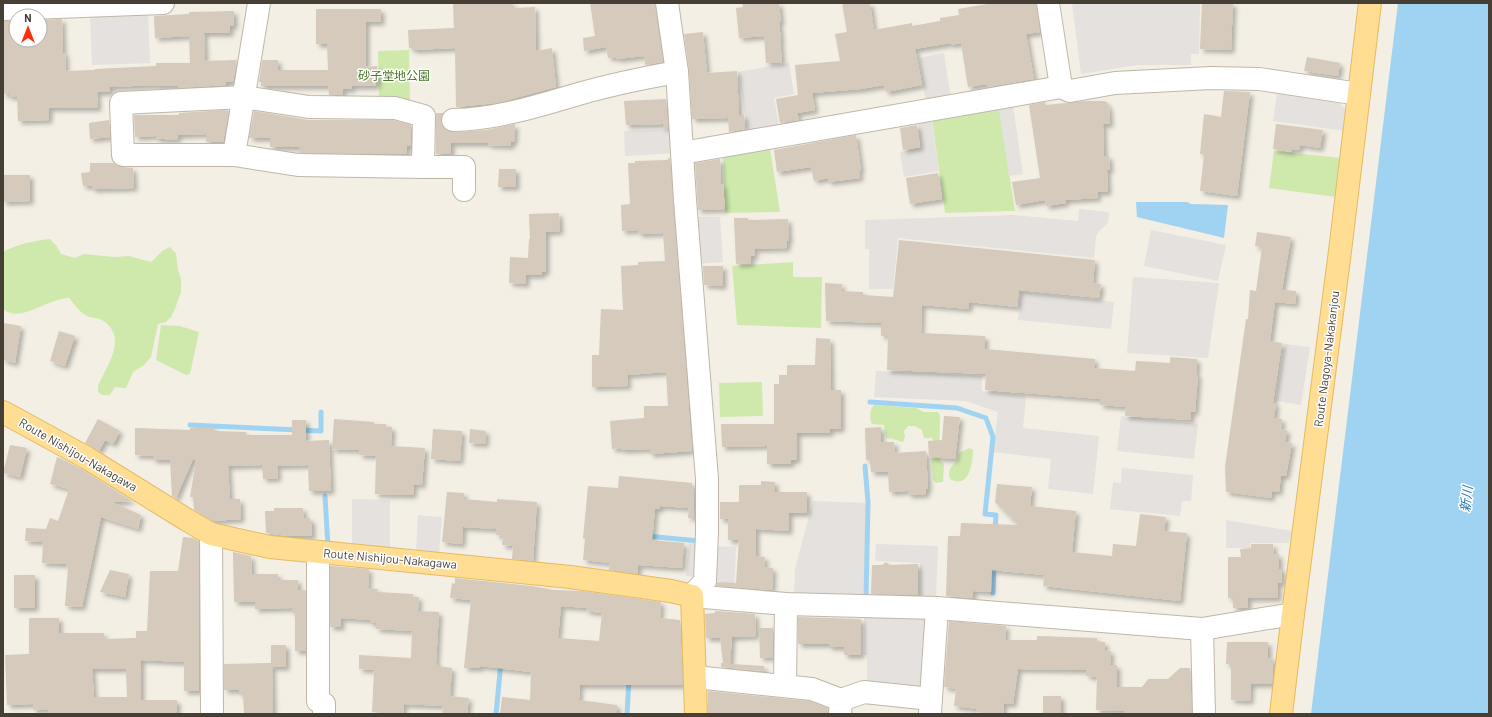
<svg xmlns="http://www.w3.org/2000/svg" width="1492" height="717" font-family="Barlow,'Noto Sans JP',sans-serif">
<defs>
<filter id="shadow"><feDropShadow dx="3.5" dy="3.5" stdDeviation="2" flood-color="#0004"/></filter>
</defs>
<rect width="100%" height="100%" fill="#f3efe5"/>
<!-- green -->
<g fill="#cfe9ad">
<polygon points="409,50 410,101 379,101 378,51"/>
<polygon points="998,101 1015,211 945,213 931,111"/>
<polygon points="769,142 780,212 725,213 723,151"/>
<polygon points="1274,151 1341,158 1337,197 1269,188"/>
<path d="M50,239L56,245L61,254L75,258L84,254L114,257L129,256L151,262L162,251L170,247L176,253L178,270L181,279V292L175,309L171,317L166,322L158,324L151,357L144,365L133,372L126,388L115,387L110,395H102L98,392V386C107,365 129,337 102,320C98,318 91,318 87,316C80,313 74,304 69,298C48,298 20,324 3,309V252C17,244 33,241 50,239Z"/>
<polygon points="793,262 793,277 822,277 821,328 737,325 732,266"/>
<polygon points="161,325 180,326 199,332 190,374 186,375 156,360"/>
<polygon points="762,382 763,416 720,417 719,383"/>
<path d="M874,405L916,408L924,412H938L940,416L939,459L944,464L943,482L936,483L933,480C933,472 931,462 932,454C933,447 936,444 932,438H924L922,430L915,426H908L904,431L905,437L903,442C900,442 900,441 896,440C893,438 889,439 886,438L884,425L872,424C869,419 870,408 874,405Z"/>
<path d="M969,448L973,450C973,463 969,490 950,479C947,467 953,467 957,460C958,458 958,456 959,453Z"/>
</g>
<!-- parking -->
<g fill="#e4e1de">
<polygon points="1072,3 1200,3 1199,54 1191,54 1191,65 1137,65 1081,74"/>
<polygon points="148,11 150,63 92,65 90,13"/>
<polygon points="944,53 951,99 926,103 919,58"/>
<polygon points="789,63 794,94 774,98 780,133 749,138 738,72"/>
<polygon points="1277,94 1339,103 1348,112 1346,131 1273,121"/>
<polygon points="1012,99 1023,174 1009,176 998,101"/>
<polygon points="931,115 939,171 904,177 900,152 921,148 917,117"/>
<polygon points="674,129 675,153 625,156 624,131"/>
<polygon points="1079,209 1109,212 1108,223 1099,231 1096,236 1094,258 898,238 893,289 869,289 869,249 865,249 865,220 1014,215 1078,221"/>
<polygon points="693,217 720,217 723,262 696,264"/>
<polygon points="1151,230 1226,245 1218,281 1144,266"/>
<polygon points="1133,277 1219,283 1208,358 1127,353"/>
<polygon points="1021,292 1114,302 1111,329 1018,320"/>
<polygon points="1285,344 1310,347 1301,405 1276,401"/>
<polygon points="876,371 982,376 982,391 1026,396 1023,428 1099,436 1093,494 1048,489 1051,459 993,452 998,412 966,401 874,397"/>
<polygon points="1121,416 1198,424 1194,459 1117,451"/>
<polygon points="1122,468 1193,475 1191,501 1182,501 1180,516 1110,509 1113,482 1121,483"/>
<polygon points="352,499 390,500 390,549 352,549"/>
<polygon points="813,501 867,503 865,600 794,599 795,569"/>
<polygon points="418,515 442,517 439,554 416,552"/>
<polygon points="1226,520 1292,531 1289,543 1250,543 1250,548 1226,548"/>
<polygon points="689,543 702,544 699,577 686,576"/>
<polygon points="876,544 938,546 936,598 919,597 920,563 875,561"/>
<polygon points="713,546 736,547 734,594 719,593 720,581 711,581"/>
<polygon points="864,613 934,615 927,693 867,687 867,655 864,655"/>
</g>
<!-- water -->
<g fill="#a0d3f2">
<polygon points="1398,3 1489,3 1489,714 1311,714"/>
<polygon points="1136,202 1187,202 1191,204 1228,205 1224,238 1137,217"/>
</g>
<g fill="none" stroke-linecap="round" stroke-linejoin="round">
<!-- stream -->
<g stroke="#a0d3f2" stroke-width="5">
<polyline points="870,402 957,408 986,418 993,437 985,514 996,515 995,530"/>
<polyline points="190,425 321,431 321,412"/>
<polyline points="865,466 868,502 866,601"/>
<polyline points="325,496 328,547"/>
<polyline points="647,536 699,541"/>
<polyline points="993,593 994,564"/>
<polyline points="496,714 501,662"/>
<polyline points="627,714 629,679"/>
</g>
</g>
<!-- building -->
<g fill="#d5cabb" fill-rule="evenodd" filter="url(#shadow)">
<polygon points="459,3 513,3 514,8 535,7 536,51 552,48 556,87 497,103 456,107 455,48 413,50 413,48 409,48 408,30 454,28 453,4"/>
<polygon points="590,3 655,3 663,62 645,65 644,56 617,59 616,57 608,58 606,47 584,51 583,38 595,36"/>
<polygon points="742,3 779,3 781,22 779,22 781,41 780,41 782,62 766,63 764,36 739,38 736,8 743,7"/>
<polygon points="842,3 870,3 874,30 912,23 912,26 940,21 940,18 959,15 958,9 993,3 1036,3 1040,32 1026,34 1034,79 988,87 987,84 968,87 961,43 951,45 951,43 915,49 922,85 886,92 884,85 861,89 812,93 815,110 797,113 799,120 780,123 776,99 798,95 795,65 840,61 835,34 847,32"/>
<polygon points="1202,3 1233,3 1231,50 1200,49"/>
<polygon points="316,9 381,9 381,22 366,22 366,67 377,66 378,82 376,82 376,86 352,86 352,89 343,89 343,95 329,95 328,86 261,86 261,82 259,82 262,60 278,60 278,70 328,70 327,44 316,44"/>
<polygon points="234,11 234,26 230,26 230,33 204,33 205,61 237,60 233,82 226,82 226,85 178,88 178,86 156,86 157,85 110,87 110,92 97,92 98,108 49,108 49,120 18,121 17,96 9,97 9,94 3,94 3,21 16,21 16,40 40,40 40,20 62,19 63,53 65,53 66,71 95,70 95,69 156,66 156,63 190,63 189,36 155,38 154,16 189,14 189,12"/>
<polygon points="703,32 707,73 737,71 739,115 744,115 745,129 729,132 728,118 692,119 689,71 684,34"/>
<polygon points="1307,57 1340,63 1338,76 1304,71"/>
<polygon points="1224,91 1250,92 1237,196 1200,191 1204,155 1200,154 1204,114 1221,117"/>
<polygon points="666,99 668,128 663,128 663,124 626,125 624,101"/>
<polygon points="1085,101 1105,101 1105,102 1107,102 1107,106 1109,106 1110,124 1103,124 1104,156 1109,156 1110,170 1107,170 1108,192 1097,192 1098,198 1065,200 1066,203 1046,206 1045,200 1016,205 1012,182 1040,178 1029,105 1045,102 1046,105"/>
<polygon points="225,110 229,111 223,142 206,142 206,134 178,135 178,139 165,140 165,139 156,139 156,136 135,137 134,115 179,115 179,113"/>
<polygon points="254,111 309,120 393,120 411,125 411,146 407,146 407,154 299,153 299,147 270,147 270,138 249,138"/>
<polygon points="436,113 443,113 441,120 442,126 447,131 453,132 486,130 515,124 514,142 511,142 511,146 488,145 488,143 451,143 451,154 436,154"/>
<polygon points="109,120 110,137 90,139 89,123"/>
<polygon points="1276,124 1323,130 1320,148 1300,145 1299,150 1292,149 1291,152 1273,149"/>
<polygon points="917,125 920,147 903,150 900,128"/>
<polygon points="856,135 861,170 859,171 860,178 828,182 828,178 814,181 811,167 777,172 774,150"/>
<polygon points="668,158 670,158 692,451 650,454 650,449 621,450 621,448 612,449 610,421 644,418 644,406 668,406 666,372 627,375 628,386 592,387 592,355 599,355 601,309 623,310 621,266 638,265 638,262 665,261 663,233 639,234 638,230 622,231 621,205 630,204 628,163 635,163 635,161 668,160"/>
<polygon points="720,159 721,184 723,184 725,209 698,210 695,163"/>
<polygon points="90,163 114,163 117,166 123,167 133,168 134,188 92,189 92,186 83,186 81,173 90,172"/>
<polygon points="499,169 516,169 516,187 498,187"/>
<polygon points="938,173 942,199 910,204 906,178"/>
<polygon points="3,175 30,175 30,201 3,202"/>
<polygon points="559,213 560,231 546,232 546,272 542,272 542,275 526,275 526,284 509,283 510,257 528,258 529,239 530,239 529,214"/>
<polygon points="734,218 748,218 748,220 753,220 788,219 789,241 787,241 787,248 754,249 755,256 751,256 751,263 736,264"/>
<polygon points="1257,232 1291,237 1282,290 1296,291 1295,304 1275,302 1270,341 1282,343 1273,403 1276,404 1274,418 1282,419 1281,429 1287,430 1285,442 1292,443 1286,476 1281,476 1279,492 1272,491 1271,498 1226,492 1225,467 1246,319 1248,319 1250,290 1256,291 1262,247 1255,246"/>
<polygon points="899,240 1095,260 1093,283 1101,284 1099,298 1019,290 1017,307 969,302 969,309 922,305 921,333 985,336 985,349 1095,359 1094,368 1135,371 1136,361 1170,363 1170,357 1197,359 1196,375 1198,375 1195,412 1191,412 1191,420 1125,416 1126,407 1100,405 1100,399 985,390 986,374 887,370 888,336 881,336 881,323 826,321 825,283 842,284 841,291 863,292 863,295 893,297"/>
<polygon points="703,266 723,266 723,286 704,285"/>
<polygon points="3,323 21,326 15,363 3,360"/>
<polygon points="59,331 75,336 65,366 50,361"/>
<polygon points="816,338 830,339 831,390 841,390 841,429 830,429 830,433 797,433 797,460 791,460 791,464 767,464 767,446 722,447 721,424 774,424 774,384 779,384 779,375 787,375 787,365 815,365"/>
<polygon points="944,416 960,417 955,459 929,457 928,441 942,440"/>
<polygon points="98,419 120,431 113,444 105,440 99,451 85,443"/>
<polygon points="334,419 374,422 374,424 386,424 386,427 392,427 391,446 425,448 422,485 414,484 413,495 375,494 376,456 359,455 360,450 332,449"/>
<polygon points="292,420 306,420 306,441 329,440 331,491 309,491 308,465 277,466 278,478 263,479 262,465 228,466 230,499 240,499 241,519 213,521 194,510 193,497 190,497 196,460 193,459 176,498 172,496 170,460 153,460 153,456 135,455 135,428 190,430 190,428 214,427 214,431 246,432 246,435 292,435"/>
<polygon points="881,427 881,442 894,442 895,453 926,451 928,489 926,489 926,494 909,495 908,491 889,492 888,472 871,472 870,460 866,460 865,428"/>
<polygon points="433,429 462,431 460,461 431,459"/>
<polygon points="470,429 486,431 485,444 469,443"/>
<polygon points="10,445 27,448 20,477 3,473"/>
<polygon points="57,457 62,459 81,469 132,501 112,502 141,515 138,529 101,517 82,607 65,606 68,567 66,566 66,564 42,563 43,542 25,541 26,528 46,529 50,518 58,521 69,489 50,484"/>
<polygon points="619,476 692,483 692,486 694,486 694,518 688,518 689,508 660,506 660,509 655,509 652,540 684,543 682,568 638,565 638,574 609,570 610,563 583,560 585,539 583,538 588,486 618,488"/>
<polygon points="761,481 775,482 775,492 807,492 807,513 789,513 789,531 756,529 756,556 765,557 764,567 773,568 772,590 716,586 717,582 736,583 739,540 728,540 728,519 720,519 720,502 739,502 739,485 761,485"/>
<polygon points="997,484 1032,487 1030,506 1076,511 1072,552 1112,556 1113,544 1136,546 1140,514 1166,517 1164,531 1187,533 1180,601 1043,586 1044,575 992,570 991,592 973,591 973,598 946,596 948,536 960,536 961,523 1018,525 995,502"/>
<polygon points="447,492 464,493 464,499 497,502 497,499 537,502 533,561 512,559 513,546 502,545 503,536 496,535 496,529 463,527 462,544 442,542"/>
<polygon points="274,508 303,508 304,518 310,518 310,521 312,521 312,536 288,536 266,533 265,511 274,511"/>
<path d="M183,537L193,538L199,541V691H184V662L141,660V700H177V712L141,714H48V709L33,710V704L7,705L5,655L29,654V618H59V633H104V639L136,638V631H147L150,571H178ZM92,669H126L127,697H94Z"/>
<polygon points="1251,544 1273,544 1274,555 1279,554 1279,569 1282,569 1282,583 1278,583 1278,598 1248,598 1248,608 1233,608 1233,598 1228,598 1228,557 1241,557 1240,549 1251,548"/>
<polygon points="233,552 251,556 252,574 278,574 278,580 298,580 298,590 306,590 306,651 295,651 295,613 292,613 292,608 255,609 255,602 234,602"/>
<polygon points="886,562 890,565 918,564 918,595 871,594 872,565 882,565"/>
<polygon points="330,566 369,569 368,588 378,589 377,592 413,594 413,597 419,597 418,611 439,612 436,664 438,664 438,666 452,668 450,696 469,698 467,714 442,714 443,706 404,704 403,714 372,712 374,670 359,669 359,655 411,658 412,631 376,629 376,623 370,623 370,620 341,618 341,627 330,627"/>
<polygon points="110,570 129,574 125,597 100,592"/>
<rect x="14" y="575" width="21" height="33"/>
<path d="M455,578L531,586L554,590L582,591L661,602L660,618L680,620L683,685H580L579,700L617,705V714H500L502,697L530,700L531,672L480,666V668H464L471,600L450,598L452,583L455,584ZM561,606L587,608L586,611L602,613L599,641L558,638Z"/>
<polygon points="715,611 755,614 756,636 732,637 730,664 764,666 764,671 721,667 721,663 723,663 720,638 706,638 705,614 715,613"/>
<polygon points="798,617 861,619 861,655 844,655 844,647 829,647 829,644 798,644"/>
<polygon points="949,621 1006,626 1005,640 1037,640 1037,636 1097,638 1097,642 1105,642 1105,650 1111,651 1110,665 1117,665 1117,687 1142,687 1148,679 1168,679 1180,668 1190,668 1192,714 1124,714 1124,711 1096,710 1097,677 1086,676 1086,670 1018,669 1013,704 1004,703 1003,714 976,712 977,709 954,706 956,689 944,687"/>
<polygon points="759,628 773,628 773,657 760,658"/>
<polygon points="1227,642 1268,642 1268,658 1273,659 1272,684 1251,684 1250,701 1231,700 1231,664 1226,664"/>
<polygon points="271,645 286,645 286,667 272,667 273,714 244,714 243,694 239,694 239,690 224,690 224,664 271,663"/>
<polygon points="708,691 809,701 828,708 828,714 708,714"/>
<rect x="1043" y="696" width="18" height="18"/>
</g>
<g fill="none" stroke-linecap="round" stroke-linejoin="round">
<!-- minor casing -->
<g stroke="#bfb6a8" stroke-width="24">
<g id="minor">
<polyline points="667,3 677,72 685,200 707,479 707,533 705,581 692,596"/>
<polyline points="1048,3 1061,87"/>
<polyline points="3,9 163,3"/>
<polygon points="244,97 309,107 395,108 424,116 423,167 298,165 234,155 123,155 121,103"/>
<path d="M453,120C495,119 535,107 575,95C609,85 643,78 677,72"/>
<polyline points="682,153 1061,87 1070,91 1115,83 1211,78 1259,79 1359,94"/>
<polyline points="234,155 259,3"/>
<polyline points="423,167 464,167 464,190"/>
<polyline points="211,534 212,714"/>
<polyline points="318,553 318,701 324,704 324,714"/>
<polyline points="692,596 786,604 937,608 1202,629 1293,614"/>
<polyline points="1202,629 1204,714"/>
<polyline points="695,677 812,689 841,700"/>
<polyline points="785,685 786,604"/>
<polyline points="930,713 937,608"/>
<polyline points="840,714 841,700 864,692 931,699"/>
</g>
</g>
<!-- major casing -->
<g stroke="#e6ba60" stroke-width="24">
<g id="major">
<polyline points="3,412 87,458 187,520 211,534 270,547 570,577 671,591 692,596 696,714"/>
<polyline points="1281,714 1293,614 1340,251 1370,3"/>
</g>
</g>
<!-- minor -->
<use href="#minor" stroke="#fff" stroke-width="22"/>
<!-- major -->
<use href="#major" stroke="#ffdd93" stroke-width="22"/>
</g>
<g text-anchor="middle" stroke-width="3" stroke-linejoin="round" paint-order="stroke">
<!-- park labels -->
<g font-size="12" fill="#487927" stroke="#fff">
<text x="394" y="80">砂子堂地公園</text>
</g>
<!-- street labels -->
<g font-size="12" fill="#463f35" stroke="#fff">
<text transform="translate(1327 359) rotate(-83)" y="4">Route Nagoya-Nakakanjou</text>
<text transform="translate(78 455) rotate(30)" y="4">Route Nishijou-Nakagawa</text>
<text transform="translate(390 559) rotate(5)" y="4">Route Nishijou-Nakagawa</text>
</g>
<!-- water labels -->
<g font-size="13" font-style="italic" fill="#2a79ac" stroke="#fff">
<text transform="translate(1466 499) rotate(-84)" y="5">新川</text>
</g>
</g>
<!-- border -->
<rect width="1492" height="717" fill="none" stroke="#463f35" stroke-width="8"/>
<!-- north arrow -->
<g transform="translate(28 28)"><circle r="19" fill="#ffffff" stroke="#b5b2ae"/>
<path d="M0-3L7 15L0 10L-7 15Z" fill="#ff2e11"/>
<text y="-6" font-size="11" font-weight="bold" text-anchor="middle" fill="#463f35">N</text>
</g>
</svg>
